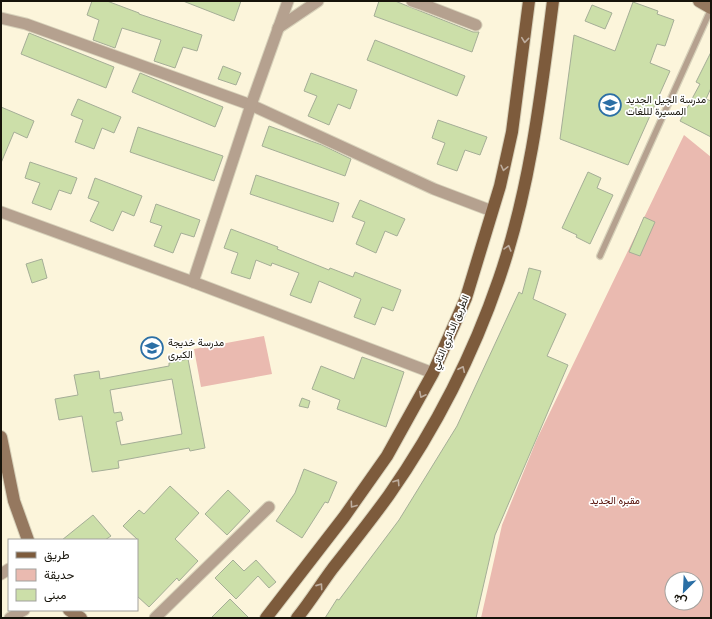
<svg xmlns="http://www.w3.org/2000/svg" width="712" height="619" font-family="Montserrat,Vazirmatn,sans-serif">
<rect width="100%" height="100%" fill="#fcf5db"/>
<!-- green -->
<g fill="#eabab0" fill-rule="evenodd">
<path d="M684,135L711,157V618H481L502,525L537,439ZM672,579H696V603H672Z"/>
<polygon points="264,336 272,374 201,387 194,349"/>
</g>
<!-- building -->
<g fill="#ccdfa9" stroke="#a5ae97" fill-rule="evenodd">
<polygon points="92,1 107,1 139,13 139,14 202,35 197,51 183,47 175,68 154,61 161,40 122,28 115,48 93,40 99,20 87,15"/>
<polygon points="183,1 241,1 234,21"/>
<polygon points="379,1 395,1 473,32 479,32 472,52 374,16"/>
<polygon points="633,2 658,11 657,14 674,20 665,46 657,44 650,63 670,71 628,165 560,139 574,35 615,51"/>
<polygon points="592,5 612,13 605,29 585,21"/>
<polygon points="29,33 114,67 106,88 21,54"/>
<polygon points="375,40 465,76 457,96 367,60"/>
<polygon points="711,52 711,88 706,99 711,101 711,137 680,121 700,84 696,82"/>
<polygon points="223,66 241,73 236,85 218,79"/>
<polygon points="140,73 223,107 215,127 132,92"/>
<polygon points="311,73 357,90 350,109 338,104 329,125 308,116 317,96 304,91"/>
<polygon points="78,99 121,117 114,133 102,128 94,149 75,142 83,120 71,115"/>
<polygon points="1,107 34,121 27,138 14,132 1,163"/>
<polygon points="438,120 487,137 480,155 465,150 457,171 437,164 445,143 432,138"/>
<polygon points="269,126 322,145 351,159 345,176 262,146"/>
<polygon points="138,127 223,156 214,181 130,152"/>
<polygon points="30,162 77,178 71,194 59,190 51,210 32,203 40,183 25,178"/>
<polygon points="588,172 601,178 597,188 613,195 590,244 576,237 577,235 562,228"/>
<polygon points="256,175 339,203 333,222 250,194"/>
<polygon points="95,178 142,196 134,216 122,211 113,231 90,221 99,202 88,198"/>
<polygon points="360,200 405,219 397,236 385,231 376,253 356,244 365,222 352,217"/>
<polygon points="156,204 200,220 194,237 181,233 173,253 154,246 162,226 150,222"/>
<polygon points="644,217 655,222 640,256 629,252"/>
<polygon points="231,229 278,247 277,249 329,270 330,268 353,277 355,272 401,290 393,311 382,307 375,325 354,317 361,299 319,281 311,303 290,295 299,273 272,263 271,266 256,260 250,279 231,273 238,253 224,248"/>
<polygon points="42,259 47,278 32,283 26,264"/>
<polygon points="529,268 541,271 533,299 566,314 547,356 568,365 495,535 476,618 325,618 337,599 339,600 399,520 457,426 519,292 522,294"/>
<polygon points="362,357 404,372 386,427 337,409 340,400 312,389 321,366 354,379"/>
<path d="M188,359L205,448L190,451L189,448L118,461L119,468L92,472L82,416L59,420L55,399L78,395L74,375L99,371L100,379L169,366V363ZM172,379L182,434L121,445L116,422L123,420L121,412L114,413L110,390Z"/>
<polygon points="302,398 310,401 308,408 299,406"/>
<polygon points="304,469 337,482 328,503 325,502 302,538 276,521 295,493"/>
<polygon points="170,486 199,513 175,539 198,561 179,581 177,578 149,607 137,596 137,539 123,526 139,510 144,514"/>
<polygon points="228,490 250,511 227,535 205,514"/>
<polygon points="93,515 111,536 105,540 62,540"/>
<polygon points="233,560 244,571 256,560 276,582 269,588 258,576 236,599 215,578"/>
<polygon points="230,599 249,618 211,618"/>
</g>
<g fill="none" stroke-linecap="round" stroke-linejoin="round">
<!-- lane casing -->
<g stroke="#d7d1ba" stroke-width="8">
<polyline id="lane" points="600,256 711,9"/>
</g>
<!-- street casing -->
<g stroke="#d7d1ba" stroke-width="13">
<g id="street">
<polyline points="412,1 427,6 428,1"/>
<polyline points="427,6 476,25"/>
<polyline points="1,18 26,24 251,105 434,189 492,211"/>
<polyline points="278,28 318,1"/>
<polyline points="1,212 193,282 433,373"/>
<polyline points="193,282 251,105 288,1"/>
<polyline points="1,574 9,569"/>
<polyline points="10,618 24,610"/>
<polyline points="155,618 269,507"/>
</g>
</g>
<!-- secondary casing -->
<g stroke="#d7d1ba" stroke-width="14">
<g id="secondary">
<polyline points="699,1 711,8"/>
<polyline points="1,437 14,501 28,540"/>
<polyline points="69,610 81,618"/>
</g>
</g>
<!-- primary casing -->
<g stroke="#d7d1ba" stroke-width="14">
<g id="primary">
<polyline points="266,618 344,517 387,456 433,373 466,298 500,186 512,132 529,1"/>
<path d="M297,618C310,602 321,584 333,568C352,544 371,520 389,495C435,429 473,355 499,279C530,189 541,95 553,1"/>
</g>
</g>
<!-- lane -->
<use href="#lane" stroke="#b5a18f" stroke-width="5.5"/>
<!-- street -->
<use href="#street" stroke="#b5a18f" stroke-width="11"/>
<!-- secondary -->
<use href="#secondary" stroke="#95785f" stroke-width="12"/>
<!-- primary -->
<use href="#primary" stroke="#7d5b3c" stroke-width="12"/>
</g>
<!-- one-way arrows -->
<defs><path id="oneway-chevron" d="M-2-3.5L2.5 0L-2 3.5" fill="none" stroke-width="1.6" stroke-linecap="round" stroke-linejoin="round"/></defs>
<g stroke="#bead9e">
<use href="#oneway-chevron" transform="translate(525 40) rotate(96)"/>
<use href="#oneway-chevron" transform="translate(504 168) rotate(103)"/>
<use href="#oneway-chevron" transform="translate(508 248) rotate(-74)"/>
<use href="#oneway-chevron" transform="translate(462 369) rotate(-65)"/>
<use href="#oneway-chevron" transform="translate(422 395) rotate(117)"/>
<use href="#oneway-chevron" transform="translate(397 482) rotate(-57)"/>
<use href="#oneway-chevron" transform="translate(353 505) rotate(126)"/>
<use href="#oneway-chevron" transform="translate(320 586) rotate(-55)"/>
</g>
<!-- icons -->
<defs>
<g id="school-ring" transform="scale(1.15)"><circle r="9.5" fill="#fff" stroke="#2b6fa5" stroke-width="1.5"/><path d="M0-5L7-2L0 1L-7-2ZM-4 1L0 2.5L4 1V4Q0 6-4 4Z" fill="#2b6fa5"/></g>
</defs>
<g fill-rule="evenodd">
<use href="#school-ring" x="610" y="105"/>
<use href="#school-ring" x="152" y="348"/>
</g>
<g text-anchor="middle" stroke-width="3.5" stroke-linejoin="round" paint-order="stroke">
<!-- poi labels -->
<g font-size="10" fill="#16130a" stroke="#fff" text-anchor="start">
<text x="626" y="103">مدرسة الجيل الجديد<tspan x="626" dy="12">المسيرة لللغات</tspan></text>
<text x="168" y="346">مدرسة خديجة<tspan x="168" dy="12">الكبرى</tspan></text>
</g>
<!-- street labels -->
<g font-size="10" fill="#16130a" stroke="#fff">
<text transform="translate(450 332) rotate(-67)" y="4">الطريق الدائري الثاني</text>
</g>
<!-- park labels -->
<g font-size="10" fill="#510900" stroke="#fff">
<text x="615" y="504">مقبره الجديد</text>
</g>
</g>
<!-- border -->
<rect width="712" height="619" fill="none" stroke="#16130a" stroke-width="4"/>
<!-- legend -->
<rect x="8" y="539" width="130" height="72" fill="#ffffff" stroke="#a2a19d"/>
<rect x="16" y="552" width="20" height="6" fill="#7d5b3c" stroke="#a2a19d"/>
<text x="44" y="559" font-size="12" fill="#16130a">طريق</text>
<rect x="16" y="569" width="20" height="12" fill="#eabab0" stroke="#a2a19d"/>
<text x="44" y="579" font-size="12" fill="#16130a">حديقة</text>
<rect x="16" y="589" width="20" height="12" fill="#ccdfa9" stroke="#a2a19d"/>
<text x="44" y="599" font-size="12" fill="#16130a">مبنى</text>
<!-- north arrow -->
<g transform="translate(684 591) rotate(204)"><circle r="19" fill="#ffffff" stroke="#a2a19d"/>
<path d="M0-3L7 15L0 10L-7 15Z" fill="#2b6fa5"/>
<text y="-6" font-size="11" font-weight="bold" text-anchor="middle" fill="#16130a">ش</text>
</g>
</svg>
